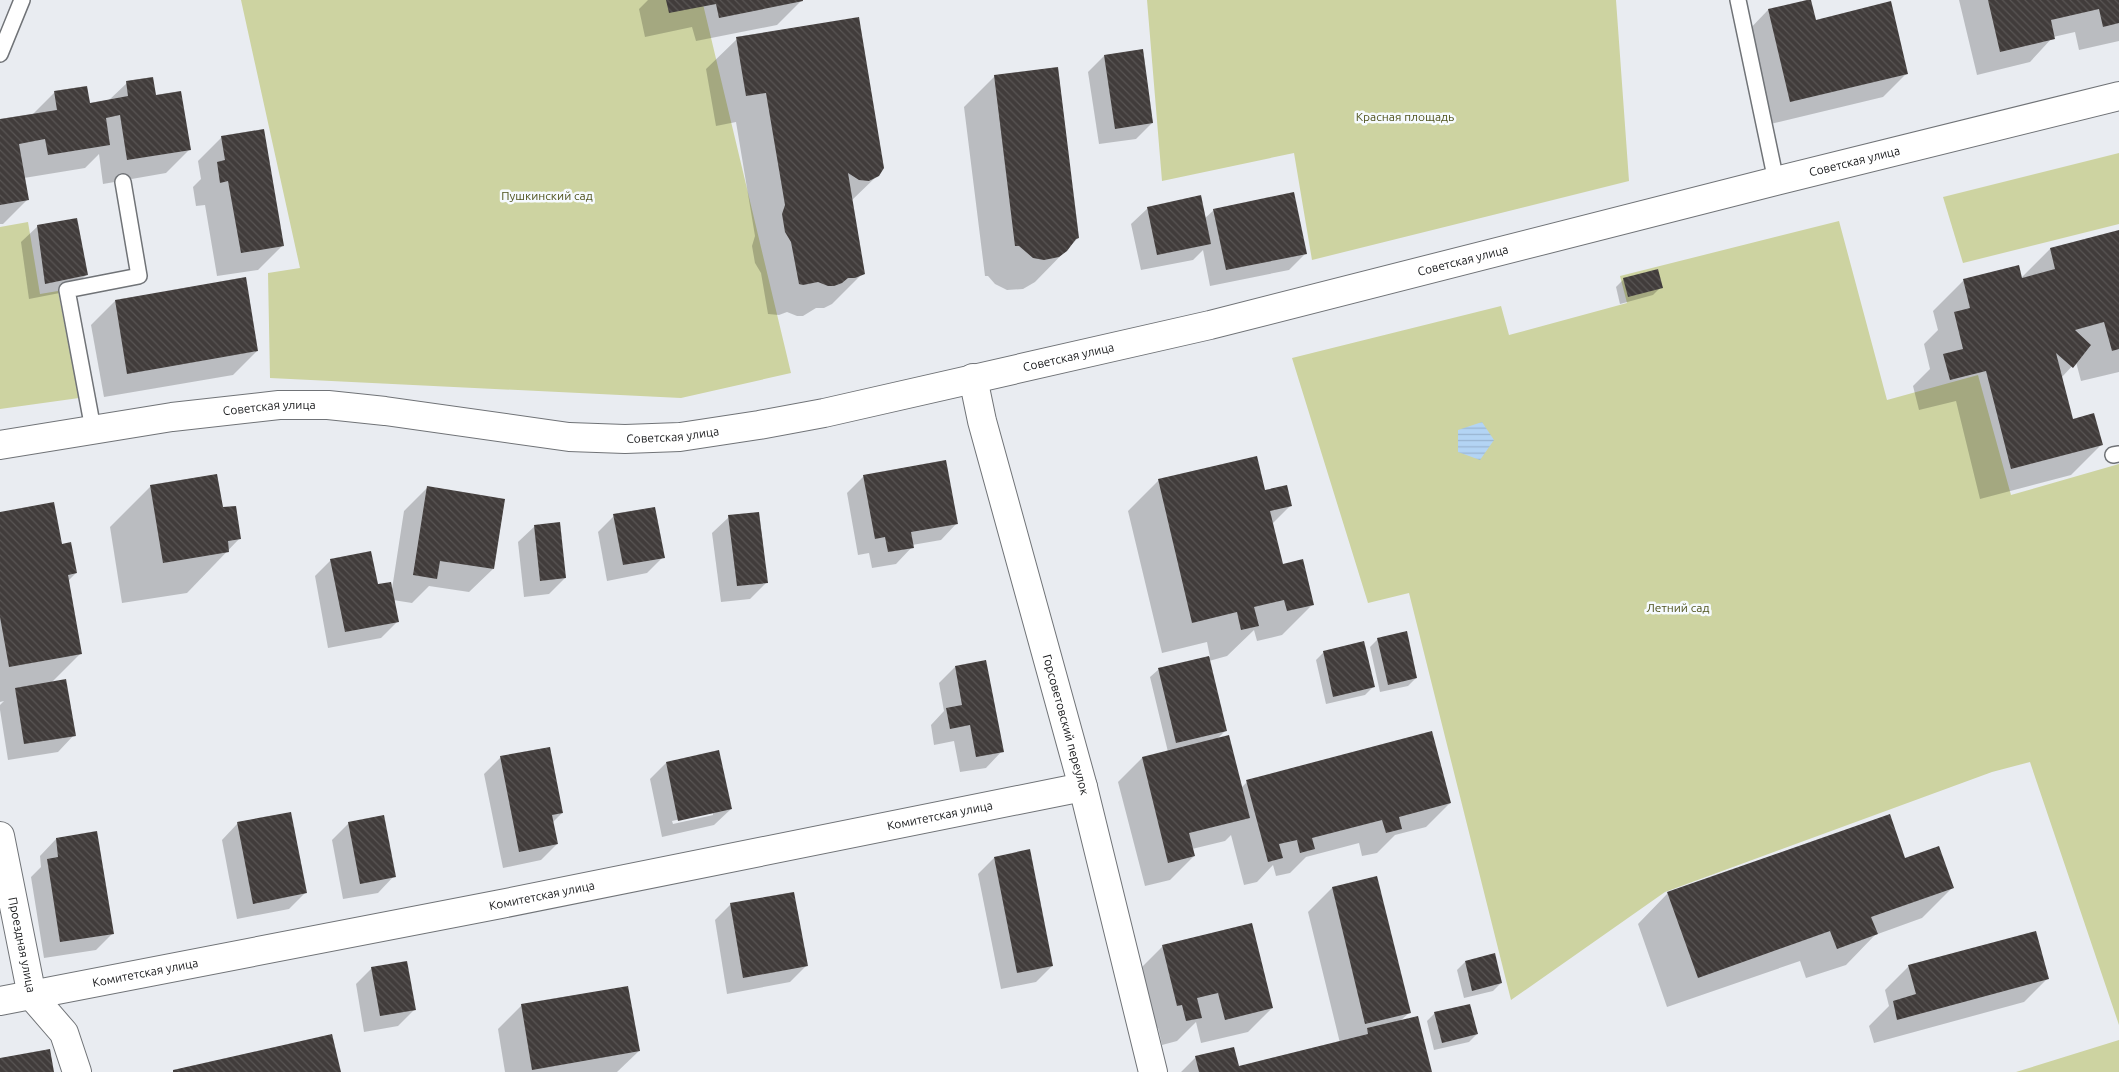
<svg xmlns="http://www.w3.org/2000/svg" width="2119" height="1072" font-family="Ubuntu,sans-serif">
<defs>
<pattern id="water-rules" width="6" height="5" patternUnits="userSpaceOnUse" patternTransform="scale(1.25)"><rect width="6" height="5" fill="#b3d4f4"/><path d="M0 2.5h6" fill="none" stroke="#99b5d1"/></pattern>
<pattern id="building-back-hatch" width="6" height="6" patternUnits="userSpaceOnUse" patternTransform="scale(1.25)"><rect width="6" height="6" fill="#413c3b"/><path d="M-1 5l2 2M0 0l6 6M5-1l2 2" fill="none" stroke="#595554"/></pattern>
</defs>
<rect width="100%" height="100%" fill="#e9ecf1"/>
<!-- green -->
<g fill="#cdd3a1">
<polygon points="241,0 702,0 791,373 681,398 270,378 268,273 300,268"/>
<polygon points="1147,0 1616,0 1629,181 1312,260 1294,153 1162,181"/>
<polygon points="2119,153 2119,224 1963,263 1943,197"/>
<polygon points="1839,221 1887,400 1978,375 2011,495 2119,464 2119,1025 2030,762 1992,772 1665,892 1511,1000 1409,593 1368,603 1292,358 1501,306 1509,335 1627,303 1620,276"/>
<polygon points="28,222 40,294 58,291 79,398 0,409 0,227"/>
<polygon points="2119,1040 2119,1072 2016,1072"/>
</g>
<!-- water -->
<polygon fill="url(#water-rules)" points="1482,422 1494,440 1480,460 1458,452 1458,430"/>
<!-- shadow -->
<g fill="#0003" fill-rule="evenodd">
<polygon points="648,0 801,0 801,1 777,25 696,41 692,27 645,37 639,9"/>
<polygon points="1959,0 2119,0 2119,41 2079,50 2075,32 2053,37 2030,62 1977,75"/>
<polygon points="1768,10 1815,21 1907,73 1883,97 1766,125 1745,34"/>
<polygon points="737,39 878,175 851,201 863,273 832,304 824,308 816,308 803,316 797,316 787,312 779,315 768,314 761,273 755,263 752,246 755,236 736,122 716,126 706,69"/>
<polygon points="1104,56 1152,123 1136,139 1099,144 1088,72"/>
<polygon points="995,76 1078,238 1035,282 1023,289 1007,290 995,284 988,276 985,276 964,107"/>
<polygon points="127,83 155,96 190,149 166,173 103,184 99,154 85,168 24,178 27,200 3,224 0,224 0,120 32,115 55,92 89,104 108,101"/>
<polygon points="222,137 282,246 258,270 217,276 205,205 196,206 193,187 201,179 198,161"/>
<polygon points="1148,208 1204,219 1214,210 1305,254 1289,270 1210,286 1203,250 1193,260 1141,270 1131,224"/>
<polygon points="38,226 86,275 70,291 29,299 21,242"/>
<polygon points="2119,232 2119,372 2081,381 2076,362 2061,378 2072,420 2101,445 2071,475 1980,499 1956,401 1919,410 1913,386 1930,369 1924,344 1938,330 1933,311 1963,281 2018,267 2021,278 2050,249"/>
<polygon points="245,279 257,351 233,375 104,397 91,325 115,301"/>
<polygon points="1624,279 1661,287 1653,295 1620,304 1616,287"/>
<polygon points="945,461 957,523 941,540 912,545 912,547 896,564 872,568 869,553 858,555 847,493 863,477"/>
<polygon points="1159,480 1264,491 1291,505 1272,524 1282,565 1312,605 1282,635 1257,641 1254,630 1227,656 1209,661 1225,731 1216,740 1241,788 1247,782 1450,803 1426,827 1395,835 1377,853 1362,856 1359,843 1306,857 1290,873 1276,876 1273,865 1257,882 1244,885 1231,835 1225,841 1192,849 1194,856 1170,880 1145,886 1118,782 1142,758 1168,752 1150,677 1158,670 1210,657 1207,642 1162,653 1128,511"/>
<polygon points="151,486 222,509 240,538 187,593 122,603 110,527"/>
<polygon points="428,487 493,569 469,592 429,586 412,603 393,600 398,621 381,638 328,648 315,576 331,560 377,586 392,589 404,511"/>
<polygon points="0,513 61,545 76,573 68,581 81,653 51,683 74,735 58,752 8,760 0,710 0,705 4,701 0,702"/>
<polygon points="614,516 663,557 647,573 607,581 598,532"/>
<polygon points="729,517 767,582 750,599 721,602 712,533"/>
<polygon points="535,526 565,578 549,594 524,597 518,542"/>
<polygon points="1378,639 1416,678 1408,686 1380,692 1370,647"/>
<polygon points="1324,652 1373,687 1365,695 1326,704 1316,660"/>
<polygon points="955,667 1002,751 986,768 960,772 954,741 934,745 931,725 944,711 939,683"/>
<path d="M718,752L731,809L714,825L662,837L650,779L666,763ZM713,812V815L673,824L672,821Z"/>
<polygon points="501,757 562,813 553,822 557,844 541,860 503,868 484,774"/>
<polygon points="238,823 306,892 289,909 237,919 222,840"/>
<polygon points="349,823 394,876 378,893 343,899 332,840"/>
<polygon points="56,839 113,933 96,950 44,958 31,877 41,867 40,856"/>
<polygon points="994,858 1052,966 1036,982 1001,989 978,874"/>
<polygon points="1904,860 1952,888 1922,918 1875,935 1846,965 1806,978 1800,961 1667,1007 1638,924 1668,893"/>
<polygon points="1376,878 1409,1013 1400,1021 1431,1072 1181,1072 1196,1057 1238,1068 1340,1043 1308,912 1332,888"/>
<polygon points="731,904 806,966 790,982 727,994 715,920"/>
<polygon points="1163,946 1272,1008 1248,1032 1201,1043 1196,1022 1177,1041 1162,1045 1158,1028 1153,1029 1139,970"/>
<polygon points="1465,962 1501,983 1493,991 1464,998 1457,970"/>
<polygon points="1909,966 2048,978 2024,1002 1874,1043 1869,1026 1889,1006 1885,990"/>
<polygon points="372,968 414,1010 398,1026 364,1032 356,984"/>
<polygon points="522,1005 639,1051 617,1072 505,1072 498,1029"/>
<polygon points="1435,1013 1477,1034 1469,1042 1434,1050 1427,1021"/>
</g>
<!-- building -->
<g fill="url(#building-back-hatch)">
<polygon points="666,0 803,0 803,1 719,18 716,4 669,13"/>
<polygon points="1807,0 1811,0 1816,20 1891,1 1908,74 1790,102 1768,9"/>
<polygon points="1988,0 2119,0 2119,23 2103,27 2099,9 2051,20 2055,39 2000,52"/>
<polygon points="859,17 884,168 879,176 869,181 859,180 848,173 865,274 855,278 848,278 842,283 834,286 828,286 818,282 803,285 799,284 791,242 785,232 782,214 785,205 766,93 746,96 736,37"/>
<polygon points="1143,49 1153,123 1115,129 1104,55"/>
<polygon points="1058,67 1079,238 1076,239 1067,251 1059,257 1044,260 1033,258 1019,246 1015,246 994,75"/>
<polygon points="153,77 156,95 181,91 191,150 127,160 120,115 106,118 110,145 48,155 45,139 19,144 29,200 0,205 0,119 57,110 54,91 87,86 90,103 128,96 126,81"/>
<polygon points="264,129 284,246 241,253 228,181 220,183 217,162 225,160 221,136"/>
<polygon points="1294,192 1307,254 1226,270 1213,209"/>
<polygon points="1201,195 1211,244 1157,255 1147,207"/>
<polygon points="77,218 88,275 45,284 37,225"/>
<polygon points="2119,230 2119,349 2112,351 2104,322 2075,330 2091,345 2073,368 2056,353 2073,419 2094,413 2103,445 2011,469 1986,371 1950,380 1943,354 1963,349 1954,312 1970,308 1963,279 2019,265 2022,278 2055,269 2050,248"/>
<polygon points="1658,269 1663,288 1628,297 1623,278"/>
<polygon points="246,277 258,351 127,374 115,300"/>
<polygon points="1257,456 1265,490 1287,485 1292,506 1270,511 1283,564 1303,559 1314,605 1287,611 1284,600 1254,607 1259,626 1241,630 1237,612 1192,623 1158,479"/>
<polygon points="946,460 958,524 911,532 914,548 888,552 885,537 875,539 863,475"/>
<polygon points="217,474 223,507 236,506 241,539 228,541 229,552 163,563 150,485"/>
<polygon points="427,486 505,499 494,569 440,561 437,579 413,575"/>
<polygon points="54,502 62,544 71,542 77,573 68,575 82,654 9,667 0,617 0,512"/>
<polygon points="655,507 665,558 623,565 613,514"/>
<polygon points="759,512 768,583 737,586 728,515"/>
<polygon points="560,522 566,578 540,581 534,525"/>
<polygon points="371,551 378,584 391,582 399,622 345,632 330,559"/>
<polygon points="1407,631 1417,678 1388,685 1377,638"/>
<polygon points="1364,641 1375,687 1333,697 1323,651"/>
<polygon points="1209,656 1227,731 1176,743 1158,668"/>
<polygon points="986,660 1004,752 976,757 970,725 950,729 946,708 962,705 955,666"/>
<polygon points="66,679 76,736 24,744 15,688"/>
<polygon points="1432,731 1451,803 1399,817 1402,829 1386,833 1382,820 1312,838 1315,849 1300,853 1297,840 1279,844 1283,858 1268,862 1246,780"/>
<polygon points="1229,735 1250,818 1189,833 1195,856 1168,863 1142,757"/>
<polygon points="550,747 563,813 552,815 558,844 519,852 500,756"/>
<polygon points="719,750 732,809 678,821 666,762"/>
<polygon points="291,812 307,893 253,904 237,822"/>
<polygon points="1890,814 1905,858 1939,846 1954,888 1871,917 1878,934 1837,949 1830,931 1698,978 1667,892"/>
<polygon points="384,815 396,877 360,884 348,822"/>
<polygon points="97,831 114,934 60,942 47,859 58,857 56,838"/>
<polygon points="1030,849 1053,966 1017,973 994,857"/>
<polygon points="1377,876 1411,1013 1365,1024 1332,887"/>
<polygon points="794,892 808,966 743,978 730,903"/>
<polygon points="1252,923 1273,1008 1225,1020 1218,993 1197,998 1202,1018 1186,1021 1182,1005 1177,1006 1162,945"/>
<polygon points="2036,931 2049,979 1897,1020 1893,1001 1916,994 1908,965"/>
<polygon points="1495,953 1502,983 1472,991 1465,961"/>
<polygon points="407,961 416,1010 380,1016 371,967"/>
<polygon points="628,986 640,1051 532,1070 521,1004"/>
<polygon points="1470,1004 1478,1034 1442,1043 1434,1012"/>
<polygon points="1418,1016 1432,1072 1199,1072 1195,1056 1234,1047 1239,1066 1368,1034 1367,1028"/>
<polygon points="332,1034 341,1072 173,1072 173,1070"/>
<polygon points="50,1049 54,1072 0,1072 0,1058"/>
</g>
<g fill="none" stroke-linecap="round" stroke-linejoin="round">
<!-- lane casing -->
<g stroke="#707377" stroke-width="18">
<g id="lane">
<polyline points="1738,0 1776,181"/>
<polyline points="0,54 22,0"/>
<polyline points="93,429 67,290 139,276 123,182"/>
<polyline points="2113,455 2119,454"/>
</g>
</g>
<!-- street casing -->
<g stroke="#707377" stroke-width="30">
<g id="street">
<path id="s1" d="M973,378L982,421L1083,787L1153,1072"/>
<path id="s2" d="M0,1001L501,904L1083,787"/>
</g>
</g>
<!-- secondary casing -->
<g stroke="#707377" stroke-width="30">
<g id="secondary">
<path id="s3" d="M0,836L32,996L64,1033L77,1072"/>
</g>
</g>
<!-- primary casing -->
<g stroke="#707377" stroke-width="30">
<g id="primary">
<path id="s4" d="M0,445L172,417L279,405H328L385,411L569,437L625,439L680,437L759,425L824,413L1210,325L1776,181L2119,96"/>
</g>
</g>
<!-- lane -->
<use href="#lane" stroke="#fff" stroke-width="15"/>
<!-- street -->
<use href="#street" stroke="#fff" stroke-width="28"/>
<!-- secondary -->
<use href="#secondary" stroke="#fff" stroke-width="28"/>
<!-- primary -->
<use href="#primary" stroke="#fff" stroke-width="28"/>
</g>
<g text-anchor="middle" stroke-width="5" stroke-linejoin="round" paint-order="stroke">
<!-- park labels -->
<g font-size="12" fill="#4f531e" stroke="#f6fafe">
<text x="1405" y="121">Красная площадь</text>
<text x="547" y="200">Пушкинский сад</text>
<text x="1678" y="612">Летний сад</text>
</g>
<!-- street labels -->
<g font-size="12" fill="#17181a" stroke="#f6fafe">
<text dy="4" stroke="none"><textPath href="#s4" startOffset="1892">Советская улица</textPath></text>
<text dy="4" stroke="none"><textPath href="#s4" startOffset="1488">Советская улица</textPath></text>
<text dy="4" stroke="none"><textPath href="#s4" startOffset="1082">Советская улица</textPath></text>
<text dy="4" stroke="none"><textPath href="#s4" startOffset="272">Советская улица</textPath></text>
<text dy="4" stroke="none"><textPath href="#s4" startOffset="678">Советская улица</textPath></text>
<text dy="4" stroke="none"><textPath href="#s1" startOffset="359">Горсоветовский переулок</textPath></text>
<text dy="4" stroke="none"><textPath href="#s2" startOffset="958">Комитетская улица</textPath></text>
<text dy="4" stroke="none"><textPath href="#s2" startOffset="552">Комитетская улица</textPath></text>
<text dy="4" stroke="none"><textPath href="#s3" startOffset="111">Проездная улица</textPath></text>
<text dy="4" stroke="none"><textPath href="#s2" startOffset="148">Комитетская улица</textPath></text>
</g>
</g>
</svg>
